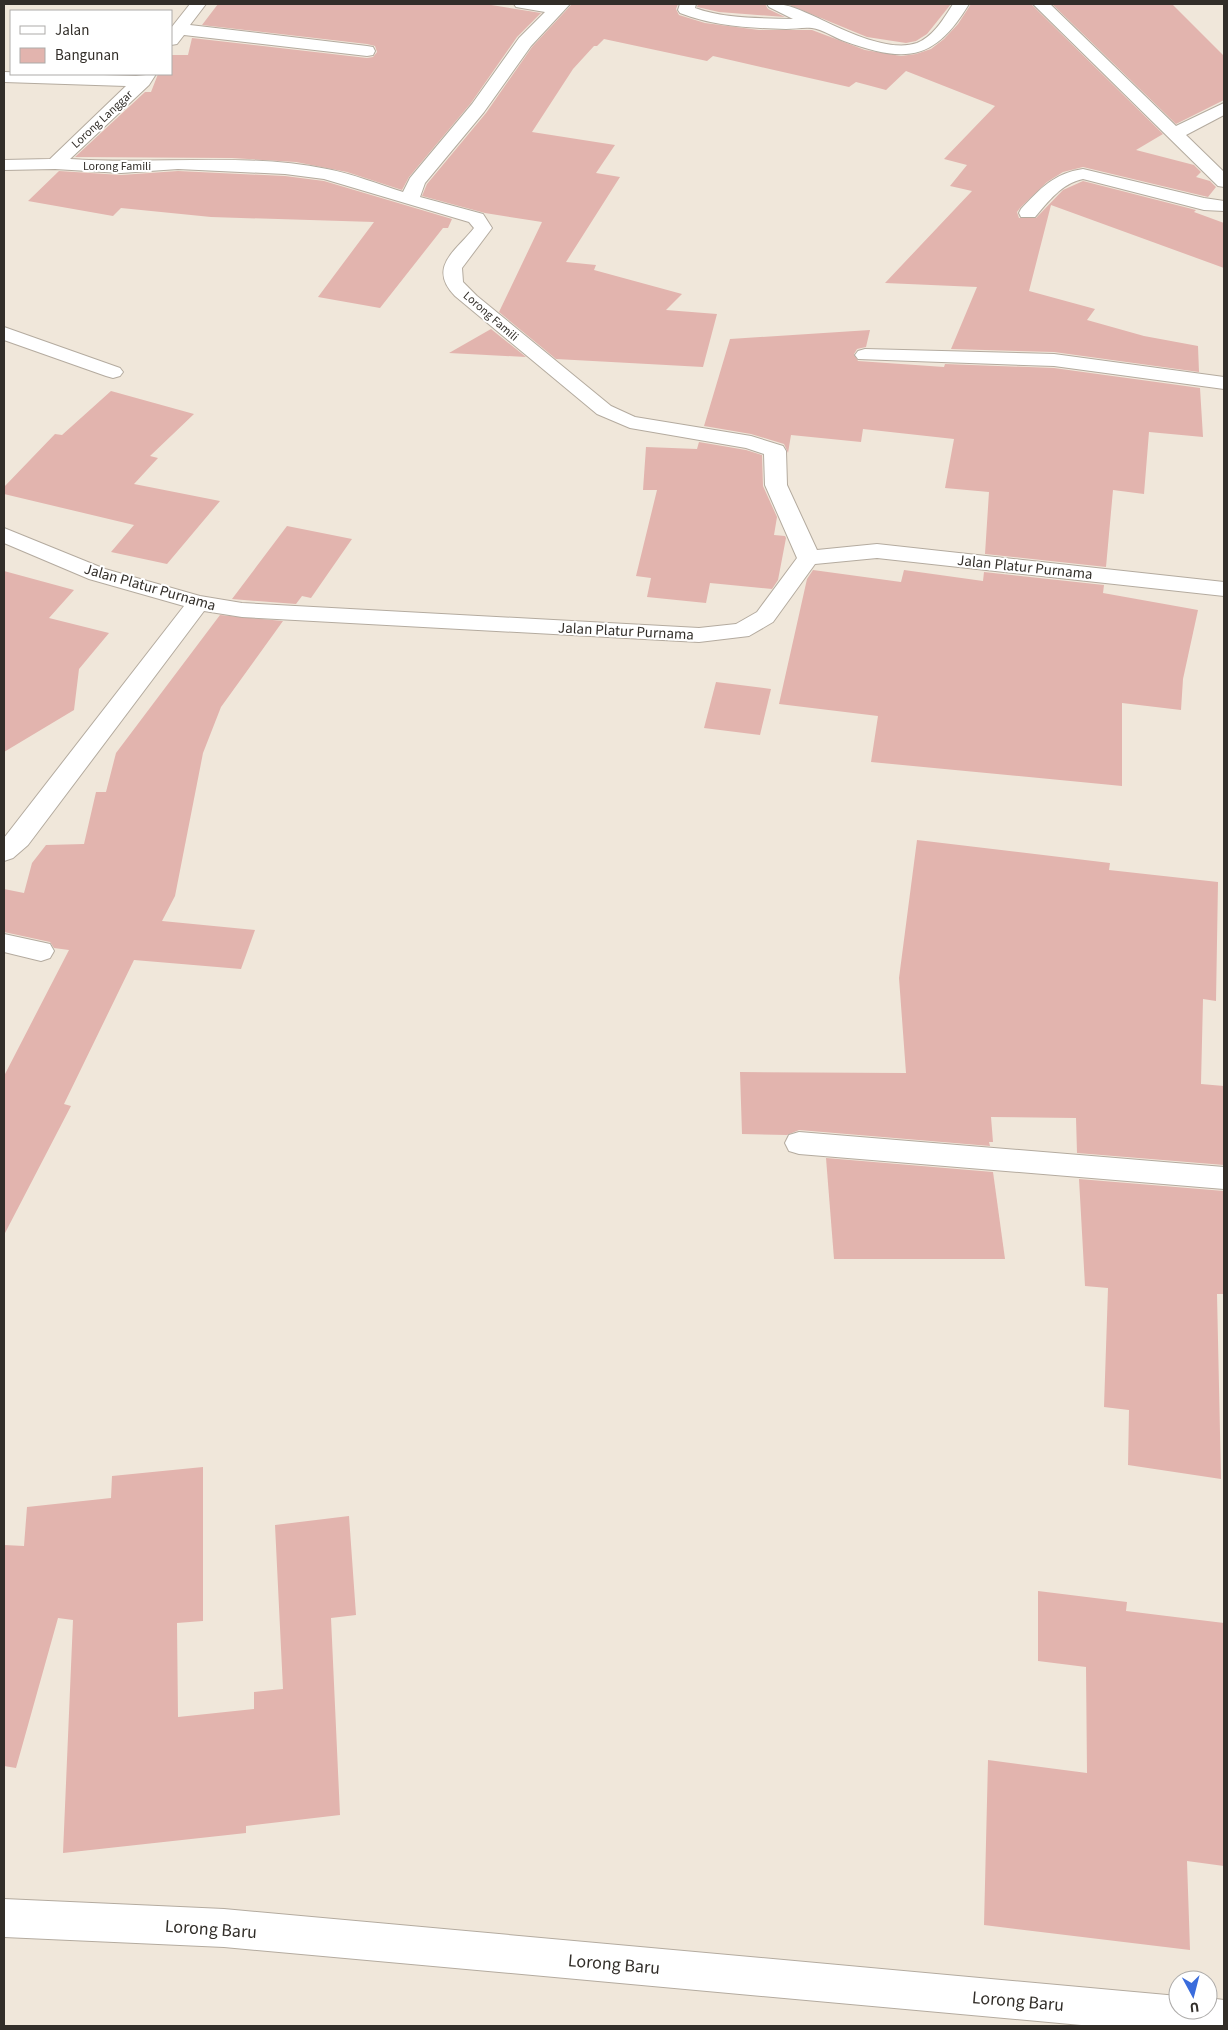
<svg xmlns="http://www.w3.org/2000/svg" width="1228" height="2030" font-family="'Source Sans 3',sans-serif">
<rect width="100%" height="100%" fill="#f0e7da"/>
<!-- building -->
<g fill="#e2b4ae">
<polygon points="218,4 485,4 541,13 517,37 471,103 409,177 402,190 347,172 296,162 232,158 75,157 145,92 151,92 158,74 171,74 171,55 188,55 192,38 367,58 373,57 377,52 375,46 367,44 202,25"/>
<polygon points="572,4 678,4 676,9 679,15 705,23 759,30 812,30 865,50 901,56 916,54 931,49 944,39 958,24 971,4 1031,4 1163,134 1136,150 1194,165 1201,172 1196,177 1210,181 1216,187 1208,197 1083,167 1063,172 1047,182 1020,208 1017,212 1019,218 1036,218 1063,190 1083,181 1196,210 1194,212 1224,223 1224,268 1051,205 1029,291 1095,309 1087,320 1144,336 1198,346 1199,372 1054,352 951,349 977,287 885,283 972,191 950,186 967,165 944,159 995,106 906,71 886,90 856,82 849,87 713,56 707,61 604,39 597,46 594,46 573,69 532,132 615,145 596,173 620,177 566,262 596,265 594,270 682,294 666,310 717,314 703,367 556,359 499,312 542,222 485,213 422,196 427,184 486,113 532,47"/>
<polygon points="698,4 765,4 768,9 785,17 719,12 697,7"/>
<polygon points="787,4 951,4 927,34 916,41 906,43 867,37"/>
<polygon points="1052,4 1172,4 1224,56 1224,100 1176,124"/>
<polygon points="59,171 121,175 178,171 285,176 324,181 452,219 448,228 443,228 380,308 318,297 374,222 211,217 121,208 113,216 28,201"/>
<polygon points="491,329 526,357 449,353"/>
<polygon points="870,330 866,347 857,349 854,354 858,361 944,367 945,364 1054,368 1200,388 1203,437 1149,432 1144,494 1113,490 1106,567 985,554 989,492 945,488 954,439 863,429 861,442 791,435 788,453 784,444 751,434 704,426 730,339"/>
<polygon points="111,391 194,414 150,456 158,458 134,484 220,501 167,564 111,552 134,525 4,494 4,487 55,434 62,435"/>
<polygon points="699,442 746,450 762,455 763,486 777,517 774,535 785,536 786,538 778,580 772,589 710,583 706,603 647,597 651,578 636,576 657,490 643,490 646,447 697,449"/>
<polygon points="287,526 352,539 311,598 302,596 296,604 232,599"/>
<polygon points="813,570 901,582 904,570 983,581 984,572 1104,585 1103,593 1198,610 1183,679 1181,710 1122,703 1122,786 871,762 878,716 779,704 807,579"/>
<polygon points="4,571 74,590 49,618 109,633 79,669 74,710 4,752"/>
<polygon points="220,615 283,621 221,707 203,753 175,896 162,921 255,930 241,969 134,960 64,1104 71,1106 4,1235 4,1076 69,950 54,948 50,942 4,932 4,889 24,893 32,863 46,845 84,844 96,792 106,792 116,753"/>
<polygon points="716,682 771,689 760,735 704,728"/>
<polygon points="917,840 1110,863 1109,870 1218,882 1216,1001 1203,999 1201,1084 1224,1086 1224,1165 1077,1153 1076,1118 991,1117 993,1142 989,1142 990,1146 799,1130 787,1135 742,1134 740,1072 906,1073 899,978"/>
<polygon points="826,1158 993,1172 1005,1259 834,1259"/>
<polygon points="1079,1179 1224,1191 1224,1294 1217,1294 1221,1479 1128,1465 1129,1410 1104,1407 1108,1288 1085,1286"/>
<polygon points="203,1467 203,1621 177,1623 178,1717 254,1709 254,1692 283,1689 275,1525 349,1516 356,1615 331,1618 340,1815 246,1826 246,1833 63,1853 73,1620 58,1618 16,1768 4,1766 4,1545 24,1546 27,1507 111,1498 112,1476"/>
<polygon points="1038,1591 1127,1602 1126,1611 1224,1623 1224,1866 1187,1861 1190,1950 984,1925 988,1760 1087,1773 1086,1667 1038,1661"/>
</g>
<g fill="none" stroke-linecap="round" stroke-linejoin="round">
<!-- minor casing -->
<g stroke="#b4ab9f" stroke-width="2">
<g id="minor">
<polygon points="190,4 206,4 190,25 367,46 373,47 375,51 373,55 367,56 184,35 177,44 171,45 171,28"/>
<path d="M514,4H570L531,46L484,112L425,183L420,197L483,214L492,228L462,268L463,282L477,296L611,406L635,417L751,436L783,446L786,451L787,485L817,550L877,544L1224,582V596L877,558L815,564L773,622L749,636L699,642L242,617L204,611L28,845L13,858L4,861V838L184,606L89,579L4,543V528L105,569L200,596L242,603L699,628L736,624L757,612L797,558L765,485L764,454L746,448L630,428L597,414L455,296C427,267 456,251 474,228L469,222L324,179L285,174L178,169L121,173L55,169L4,170V160L50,159L126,86L4,82V72L136,76L156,74L149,85L70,159C154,165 245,152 327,169C353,174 378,184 403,192L410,178L472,104L519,38L545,12L516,7Z"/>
<path d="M680,4H696L695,8C725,19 761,18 793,19L769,7L767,4C788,3 798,9 818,18C843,30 889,53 917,43C934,36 944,18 953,4H969C934,62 905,63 844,41C835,38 822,29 812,28C804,27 794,29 786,29C750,28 713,26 680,13L678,10Z"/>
<polygon points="1033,4 1050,4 1176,126 1224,103 1224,115 1186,135 1224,172 1224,187 1218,186"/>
<path d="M1083,169L1204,198L1224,201V211L1204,210L1083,179C1062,183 1048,202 1035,217H1021L1019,213L1021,209C1040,189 1054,173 1083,169Z"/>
<polygon points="4,327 120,368 123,372 120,376 113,378 106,376 4,340"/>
<polygon points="865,349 1054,354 1224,377 1224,389 1054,366 858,359 855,355 858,351"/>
<polygon points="4,934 50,944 54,951 50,958 41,961 4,952"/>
<polygon points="799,1132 1224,1167 1224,1189 799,1154 789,1151 785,1143 789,1135"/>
<polygon points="4,1899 224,1909 1178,1996 1178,2010 1208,2010 1208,1998 1224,2000 1224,2026 1092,2026 224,1947 4,1937"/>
</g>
</g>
<!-- minor -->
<use href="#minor" fill="#fff" fill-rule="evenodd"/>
</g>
<g text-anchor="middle" stroke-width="4" stroke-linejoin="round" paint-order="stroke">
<!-- far-street labels -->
<g font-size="12" fill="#322e29" stroke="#fff">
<text transform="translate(102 119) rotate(-43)" y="4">Lorong Langgar</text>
<text x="117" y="170">Lorong Famili</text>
<text transform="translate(491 316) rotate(41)" y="4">Lorong Famili</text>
</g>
<!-- street labels -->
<g font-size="15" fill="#322e29" stroke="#fff">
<text transform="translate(1025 567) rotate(6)" y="5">Jalan Platur Purnama</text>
<text transform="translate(150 587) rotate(16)" y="5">Jalan Platur Purnama</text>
<text transform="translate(626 631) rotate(3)" y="5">Jalan Platur Purnama</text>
</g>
<!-- near-street labels -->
<g font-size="18" fill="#322e29" stroke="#fff">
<text transform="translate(211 1929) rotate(4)" y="6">Lorong Baru</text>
<text transform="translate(614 1964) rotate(5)" y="6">Lorong Baru</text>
<text transform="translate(1018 2001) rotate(5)" y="6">Lorong Baru</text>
</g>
</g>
<!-- border -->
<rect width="1228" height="2030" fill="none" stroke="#322e29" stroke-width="10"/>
<!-- legend -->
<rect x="10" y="10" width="162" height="65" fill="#ffffff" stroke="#adaba9"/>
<rect x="20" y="26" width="25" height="8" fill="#ffffff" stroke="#adaba9"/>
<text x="55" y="35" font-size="15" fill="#322e29">Jalan</text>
<rect x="20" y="48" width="25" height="15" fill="#e2b4ae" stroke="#adaba9"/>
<text x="55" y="60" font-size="15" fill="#322e29">Bangunan</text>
<!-- north arrow -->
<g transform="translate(1193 1995) rotate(173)"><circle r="24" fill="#ffffff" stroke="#adaba9"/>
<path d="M0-4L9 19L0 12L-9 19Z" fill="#3a6cdc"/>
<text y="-8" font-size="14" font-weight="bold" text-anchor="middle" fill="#322e29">U</text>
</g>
</svg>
